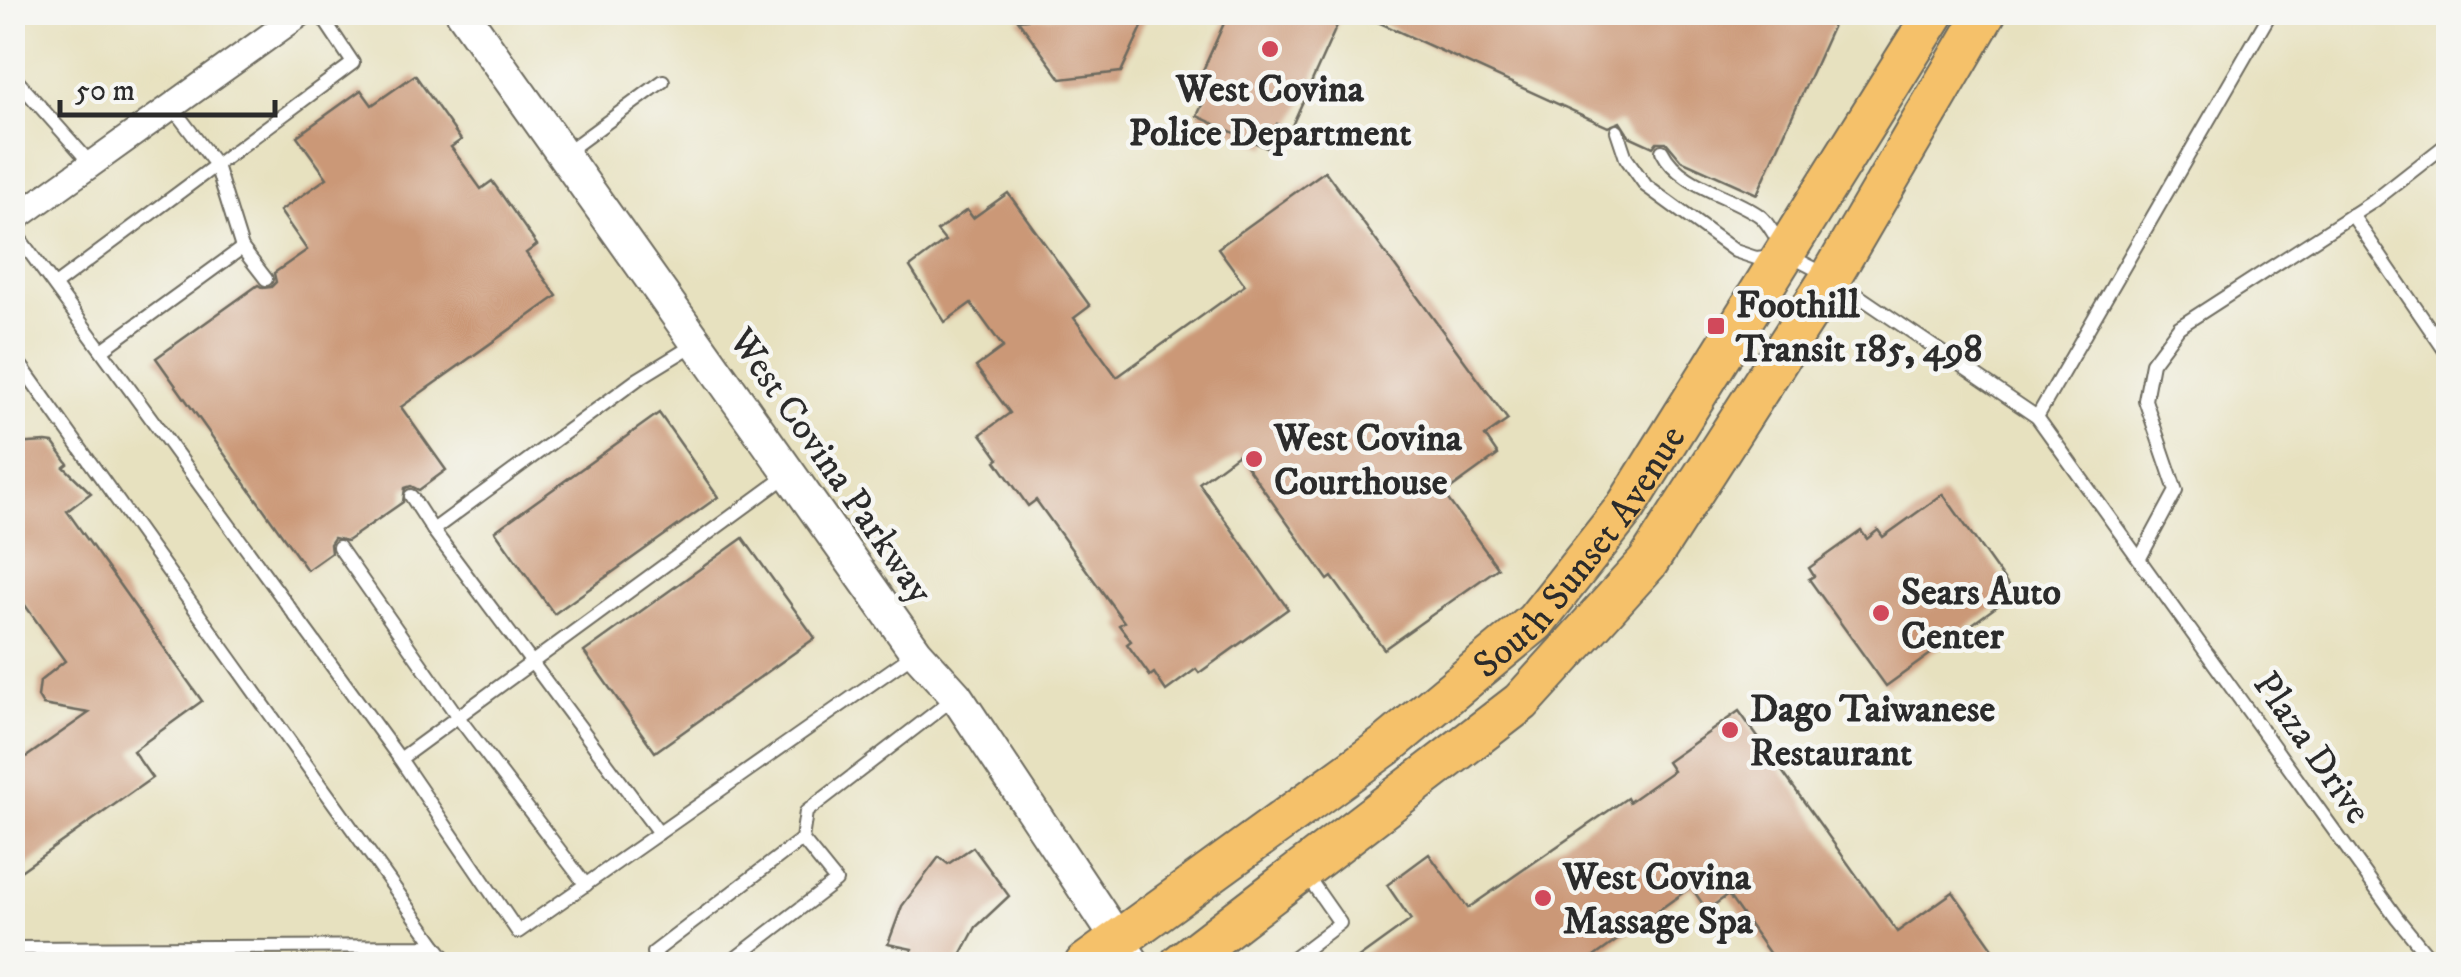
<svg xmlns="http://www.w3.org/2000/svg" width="2461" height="977" font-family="'IM FELL DW Pica',serif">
<rect width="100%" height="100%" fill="#f6f6f2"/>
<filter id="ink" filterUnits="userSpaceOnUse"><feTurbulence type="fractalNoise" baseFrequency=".01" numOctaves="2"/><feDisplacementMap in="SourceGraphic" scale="20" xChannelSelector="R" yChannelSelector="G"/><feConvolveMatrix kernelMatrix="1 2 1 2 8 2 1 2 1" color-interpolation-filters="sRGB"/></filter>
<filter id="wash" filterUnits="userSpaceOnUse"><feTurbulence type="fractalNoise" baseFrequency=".0048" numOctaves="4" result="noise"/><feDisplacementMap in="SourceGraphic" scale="40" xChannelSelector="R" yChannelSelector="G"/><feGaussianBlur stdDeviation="2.25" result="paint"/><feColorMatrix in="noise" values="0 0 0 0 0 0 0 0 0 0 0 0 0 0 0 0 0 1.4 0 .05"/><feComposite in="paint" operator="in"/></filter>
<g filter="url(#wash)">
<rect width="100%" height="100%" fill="#e7e1bf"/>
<g id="blocks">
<!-- building -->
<g fill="#cb9877">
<polygon points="1090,12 1149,12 1121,72 1061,79 1018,20"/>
<polygon points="1229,12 1343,12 1290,130 1277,124 1267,148 1197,116 1208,92 1196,86"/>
<polygon points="1356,12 1839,12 1757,194 1681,160 1666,142 1657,142 1653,147 1629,136 1620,122 1608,127"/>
<polygon points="415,75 461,140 451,147 481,189 492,181 537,245 526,253 557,296 401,407 446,470 419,490 411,486 405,488 403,502 347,541 334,538 330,544 331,553 307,570 156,358 258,285 263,288 271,287 276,282 274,273 307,250 280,211 327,178 297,136 361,90 372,105"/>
<polygon points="1325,171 1508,420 1485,436 1498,455 1444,494 1498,568 1384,649 1332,577 1328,580 1238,454 1199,483 1288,609 1199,673 1196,669 1166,691 1154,673 1150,676 1127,644 1131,641 1119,625 1124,622 1036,500 1028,506 996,461 999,459 981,434 1010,413 976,367 1003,347 971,303 945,322 910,267 945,241 937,231 967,210 973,218 1008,193 1090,306 1074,318 1117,377 1245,285 1218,248"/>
<polygon points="659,413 718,497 554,614 495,531"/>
<polygon points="46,442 53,443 68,464 64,467 91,493 67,511 202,701 133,751 152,778 12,877 12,767 89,713 43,705 38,697 40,681 65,661 12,587 12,444"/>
<polygon points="1943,494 2014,594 1886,686 1809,579 1814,576 1809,568 1861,531 1867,539 1878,530 1883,537"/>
<polygon points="743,538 815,638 655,752 584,652"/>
<polygon points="1739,711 1897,932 1953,892 2004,964 1777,964 1728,895 1707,910 1691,887 1584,964 1350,964 1411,920 1387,885 1429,854 1468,908 1627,798 1629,802 1673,771 1667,762"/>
<polygon points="973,847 1009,896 976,927 956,964 909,964 912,949 888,944 902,906 939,857 948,864"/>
</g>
</g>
</g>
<g filter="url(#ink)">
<use href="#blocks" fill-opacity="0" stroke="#6d6b5f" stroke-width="2.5"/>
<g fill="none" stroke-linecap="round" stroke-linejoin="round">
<!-- service casing -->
<g stroke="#6d6b5f" stroke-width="16">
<g id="service">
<polyline points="13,76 92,165"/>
<polyline points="1617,131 1626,158 1646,186 1735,251 1756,258 1774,256"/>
<path d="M1662,151C1679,186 1731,195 1760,216C1769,223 1776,238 1782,248"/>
<polyline points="565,153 663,81"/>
<polyline points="2352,215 2448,355"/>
<polyline points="12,228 400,759"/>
<polyline points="242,248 266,279"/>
<polyline points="1790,256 1831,277 2037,417 2397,918 2428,956 2443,964"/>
<polyline points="55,285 216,165 172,107"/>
<polyline points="102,350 242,248 216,165 353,63 319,12"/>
<polyline points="12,374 22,367 436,946 12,948"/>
<polyline points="2037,417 2271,12"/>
<polyline points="788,475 400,759 518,932 914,654"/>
<polyline points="411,496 433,530 659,833"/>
<polyline points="433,530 638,379 695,344"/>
<polyline points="339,547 458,717 586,885"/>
<polyline points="2140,558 2176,491 2145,400 2152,363 2179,327 2374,201 2448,143"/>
<polyline points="436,946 450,964"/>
<polyline points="428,964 436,946"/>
<polyline points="663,964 653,953 802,839 806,812 954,698"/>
<polyline points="728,964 836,881 802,839"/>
<polyline points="1299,964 1294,958 1340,923 1305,873"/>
</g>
</g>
<!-- minor casing -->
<g stroke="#6d6b5f" stroke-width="29">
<polyline id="minor" points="12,221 303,12"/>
</g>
<!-- tertiary casing -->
<g stroke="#6d6b5f" stroke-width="36">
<polyline id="tertiary" points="462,12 916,652 956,696 1134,964"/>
</g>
<!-- primary casing -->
<g stroke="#6d6b5f" stroke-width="44">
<g id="primary">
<path id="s1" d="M1085,964L1388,744L1535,622L1626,507L1935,12"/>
<polyline points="1180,964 1521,702 1648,562 1831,277 1986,12"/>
</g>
</g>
<!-- service -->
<use href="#service" stroke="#fff" stroke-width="12"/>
<!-- minor -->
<use href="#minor" stroke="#fff" stroke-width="25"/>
<!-- tertiary -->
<use href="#tertiary" stroke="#fff" stroke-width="32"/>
<!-- primary -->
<use href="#primary" stroke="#f5c16b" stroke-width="40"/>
</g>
</g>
<!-- markers -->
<g fill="#d1495b" stroke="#f6f6f2" stroke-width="4">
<circle cx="1270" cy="49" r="10"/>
<rect x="1706" y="316" width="20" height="20" rx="5"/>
<circle cx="1254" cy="459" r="10"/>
<circle cx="1881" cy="613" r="10"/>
<circle cx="1730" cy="730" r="10"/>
<circle cx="1543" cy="898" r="10"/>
</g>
<g text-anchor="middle" stroke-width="9" stroke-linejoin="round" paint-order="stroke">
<!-- poi labels -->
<g font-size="38" font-weight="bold" fill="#2b2b2b" stroke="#f6f6f2" text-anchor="start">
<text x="1270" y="101" text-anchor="middle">West Covina<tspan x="1270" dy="44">Police Department</tspan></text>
<text x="1736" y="317">Foothill<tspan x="1736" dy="44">Transit 185, 498</tspan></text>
<text x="1274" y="450">West Covina<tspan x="1274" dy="44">Courthouse</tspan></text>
<text x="1901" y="604">Sears Auto<tspan x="1901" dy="44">Center</tspan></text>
<text x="1750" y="721">Dago Taiwanese<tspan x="1750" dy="44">Restaurant</tspan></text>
<text x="1563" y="889">West Covina<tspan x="1563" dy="44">Massage Spa</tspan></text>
</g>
<!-- street labels -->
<g font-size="38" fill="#2b2b2b" stroke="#f6f6f2">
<text transform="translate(832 465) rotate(55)" y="13">West Covina Parkway</text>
<text dy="13" stroke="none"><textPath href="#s1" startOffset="648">South Sunset Avenue</textPath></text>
<text transform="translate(2313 747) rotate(55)" y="13">Plaza Drive</text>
</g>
</g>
<!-- margin -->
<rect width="2461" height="977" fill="none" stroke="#f6f6f2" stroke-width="50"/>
<!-- scale -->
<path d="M60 100v15h215v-15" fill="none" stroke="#2b2b2b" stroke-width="5"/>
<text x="75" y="100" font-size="30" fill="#2b2b2b" stroke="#f6f6f2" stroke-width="8" paint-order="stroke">50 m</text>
</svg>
